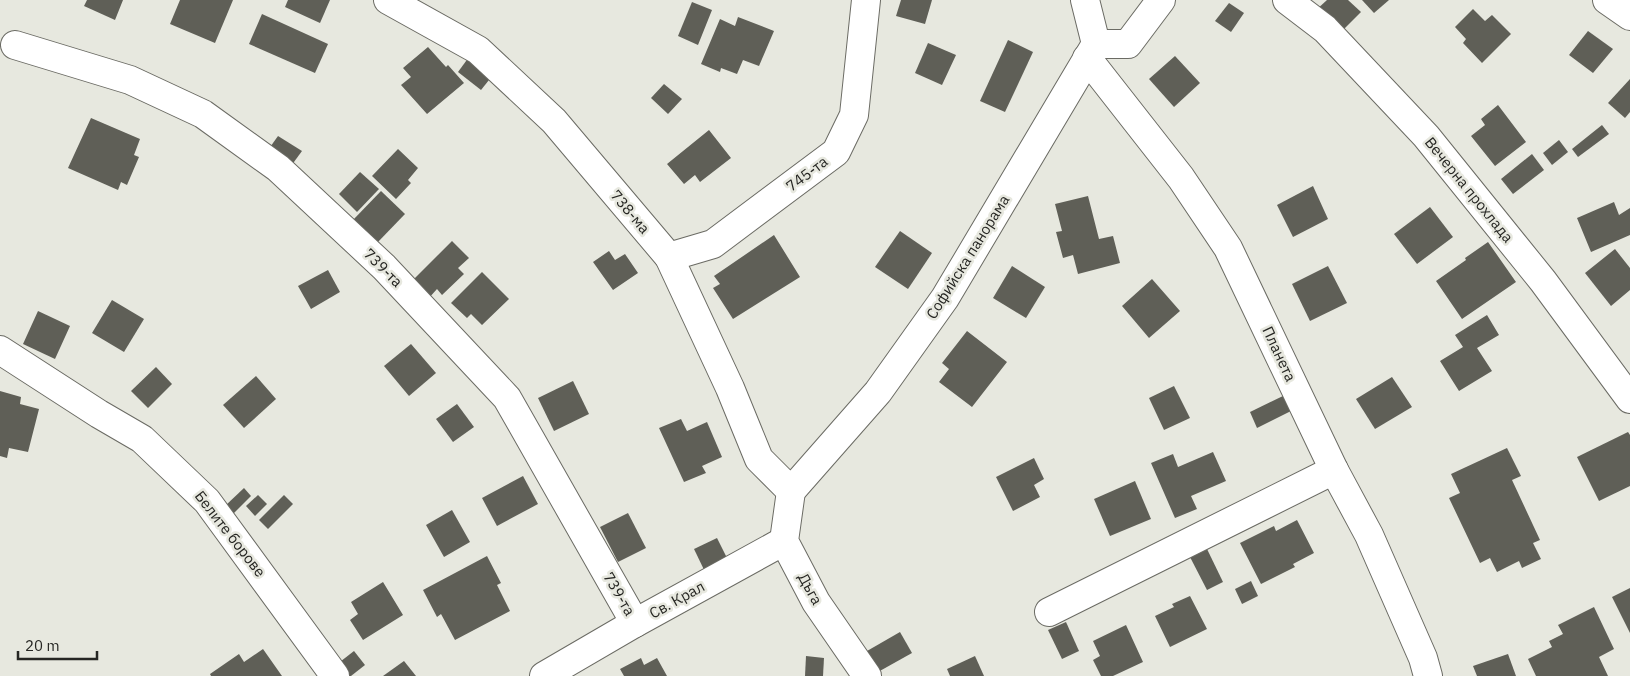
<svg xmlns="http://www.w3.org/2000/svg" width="1630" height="676" font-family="'IBM Plex Sans',sans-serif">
<rect width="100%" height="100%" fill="#e7e8df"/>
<!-- building -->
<g fill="#5f5f57">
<polygon points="87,0 123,0 115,20 84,6"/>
<polygon points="180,0 233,0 215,43 170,24"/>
<polygon points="288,0 330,0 320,23 285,7"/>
<polygon points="901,0 932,0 925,24 896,16"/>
<polygon points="1327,0 1348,0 1361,12 1339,34 1315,11"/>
<polygon points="1362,0 1389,0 1374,13"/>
<polygon points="692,2 712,10 698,45 678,36"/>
<polygon points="1229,3 1244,13 1231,32 1215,21"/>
<polygon points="1473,9 1485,21 1492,15 1511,34 1482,63 1463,43 1466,39 1455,27"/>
<polygon points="262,14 328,44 315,73 249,44"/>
<polygon points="738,17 774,31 759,66 743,60 737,74 721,68 720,72 701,64 720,19 735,26"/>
<polygon points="1588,31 1613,49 1593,73 1569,55"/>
<polygon points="1008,40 1033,52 1005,112 980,101"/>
<polygon points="928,43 956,55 942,85 915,73"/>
<polygon points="428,47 446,67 448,65 464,83 427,114 401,85 411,77 403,68"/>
<polygon points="1175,56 1200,83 1174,107 1149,79"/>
<polygon points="469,57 493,75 481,90 458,72"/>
<polygon points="1630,79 1630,112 1625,118 1608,103"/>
<polygon points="664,84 682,99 668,114 651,98"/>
<polygon points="1498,105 1526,142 1495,166 1471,136 1485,125 1481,119"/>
<polygon points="91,118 140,139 134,155 139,157 127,185 121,182 118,190 68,168"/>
<polygon points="1602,125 1609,134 1578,157 1572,149"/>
<polygon points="709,130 731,158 700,182 695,175 684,184 667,164"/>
<polygon points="278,136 302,151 291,166 268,150"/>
<polygon points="1559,140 1568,152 1552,165 1543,153"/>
<polygon points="398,149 418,168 408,180 411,183 396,199 372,176"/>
<polygon points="1532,154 1544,170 1513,194 1501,179"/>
<polygon points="360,172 379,189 357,212 339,194"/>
<polygon points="1313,186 1328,219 1293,237 1277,205"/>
<polygon points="381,191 405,214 377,243 353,220"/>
<polygon points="1088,196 1099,239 1113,236 1120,263 1078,274 1073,255 1063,258 1056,232 1062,231 1055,204"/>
<polygon points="1614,202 1619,215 1630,208 1630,235 1591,252 1577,218"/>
<polygon points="1430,207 1453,237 1417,264 1394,234"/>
<polygon points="900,231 932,253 908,289 875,267"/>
<polygon points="774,235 800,277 733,319 713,288 720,284 714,276"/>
<polygon points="452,241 469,258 458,268 464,274 442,295 437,289 428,299 411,282"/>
<polygon points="1488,242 1516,282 1462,319 1436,281 1466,260 1465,258"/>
<polygon points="1615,249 1630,268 1630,290 1611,306 1585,273"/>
<polygon points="609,251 615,260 625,254 638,273 613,290 593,262"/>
<polygon points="1012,266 1045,287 1026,318 993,298"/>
<polygon points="1328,266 1347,303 1310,321 1292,284"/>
<polygon points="328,270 340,292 311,309 298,286"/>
<polygon points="482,272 509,299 482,325 471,314 467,318 451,303"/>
<polygon points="1152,279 1180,311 1149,338 1122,306"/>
<polygon points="112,300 144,319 124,352 92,333"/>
<polygon points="38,311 70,326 55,359 23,344"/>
<polygon points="1487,315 1499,335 1477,348 1492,371 1459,391 1440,361 1463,347 1455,335"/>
<polygon points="967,331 1007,362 972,407 939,382 949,369 942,363"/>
<polygon points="411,344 436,373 409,396 384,366"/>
<polygon points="156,367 172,384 148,408 131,391"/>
<polygon points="256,376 276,399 244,428 223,405"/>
<polygon points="1392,377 1412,407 1375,429 1356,399"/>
<polygon points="573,381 589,414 554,431 538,398"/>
<polygon points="1174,386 1190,418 1164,430 1149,398"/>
<polygon points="0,391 21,397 20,404 39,409 28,452 9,448 7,458 0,456"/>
<polygon points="1283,396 1291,411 1257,428 1250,412"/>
<polygon points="457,404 474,427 453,442 436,419"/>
<polygon points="681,419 687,431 707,422 722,457 702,466 706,473 684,482 659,428"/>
<polygon points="1628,432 1630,435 1630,486 1599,501 1577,457"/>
<polygon points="1507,448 1521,476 1512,480 1540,540 1533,543 1541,559 1522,568 1519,561 1497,572 1490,558 1480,563 1449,498 1460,493 1451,474"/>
<polygon points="1213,452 1226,481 1191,496 1197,509 1175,518 1151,463 1173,454 1178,467"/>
<polygon points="1034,458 1044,479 1034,485 1040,497 1013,511 996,477"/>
<polygon points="523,476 538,504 497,526 482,498"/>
<polygon points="1135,481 1151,519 1110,536 1094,499"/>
<polygon points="244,488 251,496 233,514 225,506"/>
<polygon points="258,495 267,504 255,516 246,506"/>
<polygon points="284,495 293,504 268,529 259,520"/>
<polygon points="452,510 470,542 444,557 426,525"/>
<polygon points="628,513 646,548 618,562 600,527"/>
<polygon points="1297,520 1314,553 1293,564 1295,567 1261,584 1240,543 1274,526 1276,531"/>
<polygon points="717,538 730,564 707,576 694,549"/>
<polygon points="1207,549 1223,582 1207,590 1190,557"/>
<polygon points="487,556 501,583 497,585 510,611 455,640 441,614 437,617 423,590"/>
<polygon points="1251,581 1258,596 1242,604 1235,589"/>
<polygon points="383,582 403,615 363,640 350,620 358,614 351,602"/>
<polygon points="1630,588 1630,633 1612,597"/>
<polygon points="1190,596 1207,629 1170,647 1155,616 1174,607 1172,604"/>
<polygon points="1594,607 1614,649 1599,657 1608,676 1536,676 1528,659 1552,647 1549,641 1563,634 1558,625"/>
<polygon points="1066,622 1079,651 1062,659 1048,630"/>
<polygon points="1126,625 1143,662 1113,676 1101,676 1093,660 1100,656 1093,641"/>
<polygon points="900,632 912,653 878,672 867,651"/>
<polygon points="263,649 282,676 211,676 210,674 239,654 244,662"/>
<polygon points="354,651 365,665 351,676 344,676 336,665"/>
<polygon points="1508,654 1516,676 1477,676 1473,666"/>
<polygon points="806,656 824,658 823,676 805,676"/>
<polygon points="975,656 984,676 950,676 947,669"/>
<polygon points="641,658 644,665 657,658 667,676 624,676 620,669"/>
<polygon points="404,661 416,676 383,676"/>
</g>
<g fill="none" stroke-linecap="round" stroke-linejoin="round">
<!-- minor casing -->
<g stroke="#6b6b64" stroke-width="30">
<g id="minor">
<polyline points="388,0 478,50 554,121 669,257 730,388 759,459 791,491"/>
<polyline points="1287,0 1325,29 1426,136 1543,281 1630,399"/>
<polyline points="1607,0 1630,16"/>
<polyline points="1096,44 1128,44 1161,0"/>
<polyline points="15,45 130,80 203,114 278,168 384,267 507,398 635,623"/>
<polyline points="1087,58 1181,178 1228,248 1334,470 1369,535 1423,658 1428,676"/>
<polyline points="669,257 713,244 836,152 854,115 866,0"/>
<polyline points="0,350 99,414 142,439 207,501 335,676"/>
<polyline points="791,491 878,392 945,298 1096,44 1085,0"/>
<polyline points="791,491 784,541 816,602 867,676"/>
<polyline points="1049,612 1334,470"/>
<polyline points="544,676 635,623 784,541"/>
</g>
</g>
<!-- minor -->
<use href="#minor" stroke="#fff" stroke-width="28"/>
</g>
<g text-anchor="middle" stroke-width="5" stroke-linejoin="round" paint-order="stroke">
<!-- street labels -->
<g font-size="15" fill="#262623" stroke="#e7e8df">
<text transform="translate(807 174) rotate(-37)" y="5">745-та</text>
<text transform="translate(1469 190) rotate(51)" y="5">Вечерна прохлада</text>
<text transform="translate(630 212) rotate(50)" y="5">738-ма</text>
<text transform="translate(968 257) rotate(-58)" y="5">Софийска панорама</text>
<text transform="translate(383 268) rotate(45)" y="5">739-та</text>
<text transform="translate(1279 354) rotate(65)" y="5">Планета</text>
<text transform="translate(230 534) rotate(52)" y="5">Белите борове</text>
<text transform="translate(810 589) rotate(61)" y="5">Дъга</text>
<text transform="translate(619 594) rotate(60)" y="5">739-та</text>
<text transform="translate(677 600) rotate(-29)" y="5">Св. Крал</text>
</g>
</g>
<!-- scale -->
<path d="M18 651v8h79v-8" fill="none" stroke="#262623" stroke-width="2.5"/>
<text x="25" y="651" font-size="15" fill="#262623" stroke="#e7e8df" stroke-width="4" paint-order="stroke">20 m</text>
</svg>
